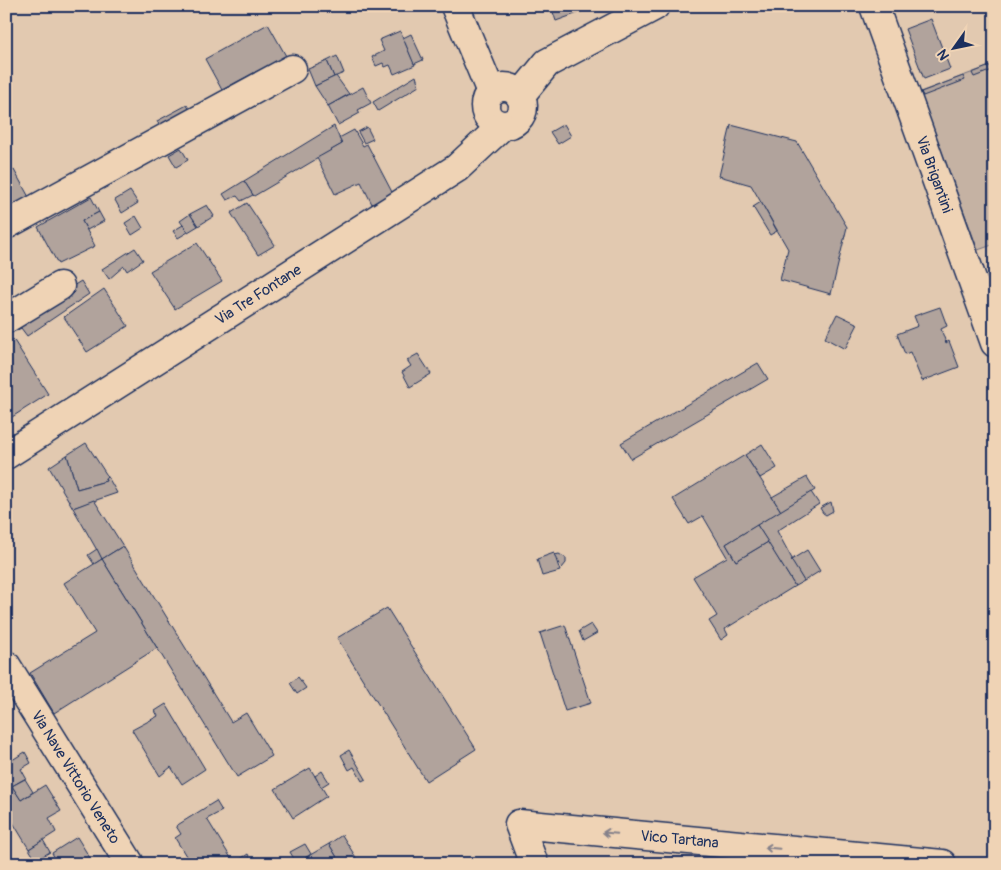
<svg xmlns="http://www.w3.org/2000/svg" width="1001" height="870" font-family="Pangolin,sans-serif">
<rect width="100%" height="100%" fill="#e2c9b0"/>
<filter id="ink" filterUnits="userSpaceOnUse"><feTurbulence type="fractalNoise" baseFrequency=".02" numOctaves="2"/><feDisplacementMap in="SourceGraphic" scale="10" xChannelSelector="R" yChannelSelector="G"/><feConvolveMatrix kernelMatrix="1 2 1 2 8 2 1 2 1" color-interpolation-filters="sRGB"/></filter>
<g filter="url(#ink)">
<!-- green -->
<polygon fill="#c5b2a3" stroke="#707080" points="995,64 995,244 978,250 920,92"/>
<!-- building -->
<g fill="#b1a39c" stroke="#1b2f5e">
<polygon points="551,6 588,6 589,9 556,21"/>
<polygon points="931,19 950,69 924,79 905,29"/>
<polygon points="268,24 286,56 222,90 205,59"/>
<polygon points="400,31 415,65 394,74 390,65 385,67 383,63 376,66 372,57 384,51 379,40"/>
<polygon points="411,34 423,60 414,64 403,38"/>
<polygon points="337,56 344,73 334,77 327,61"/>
<polygon points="327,61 334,77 315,86 308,69"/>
<polygon points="995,64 995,69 974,77 972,73"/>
<polygon points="336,76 349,94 328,106 315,86"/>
<polygon points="416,76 419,86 378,111 373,102"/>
<polygon points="963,76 965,80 923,96 921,92"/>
<polygon points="363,87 371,103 358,110 360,113 338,125 328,106"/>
<polygon points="187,105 193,116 163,132 157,121"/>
<polygon points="564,124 571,136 558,144 550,132"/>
<polygon points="731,125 797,142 847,227 831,294 780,280 788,249 751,185 719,176"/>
<polygon points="334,126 342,144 254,196 253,195 244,181"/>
<polygon points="367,127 373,139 364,143 358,132"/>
<polygon points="354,130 363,146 367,144 393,194 372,204 361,182 335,194 317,158 342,144 339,138"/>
<polygon points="181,148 188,160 176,167 169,155"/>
<polygon points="14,170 30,199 6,212 6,174"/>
<polygon points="244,181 253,195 241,201 237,196 227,200 223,194"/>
<polygon points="130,191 138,203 122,213 115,200"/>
<polygon points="91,197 99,212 82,221 95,246 58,264 38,227"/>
<polygon points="761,202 777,231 770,235 753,207"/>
<polygon points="247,203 275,245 258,255 231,213"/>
<polygon points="207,205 214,216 198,226 190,214"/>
<polygon points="99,212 104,221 87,230 82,221"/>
<polygon points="190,214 198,226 188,232 180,221"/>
<polygon points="136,216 143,228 132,235 125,223"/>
<polygon points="183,225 188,232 178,238 173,231"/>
<polygon points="197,243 222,281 175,309 150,271"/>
<polygon points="135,248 143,260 127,271 124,266 109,279 102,269"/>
<polygon points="81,281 89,294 27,336 21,328 16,331 12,324"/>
<polygon points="104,289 128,326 87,352 64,317"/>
<polygon points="940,307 947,326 941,329 946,343 949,341 959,367 922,381 910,352 905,354 897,334 918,326 914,316"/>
<polygon points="837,314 858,324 845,349 825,338"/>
<polygon points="13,339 48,394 12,417 6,409 6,344"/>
<polygon points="418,354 431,374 410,387 402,372 411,366 407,360"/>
<polygon points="758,363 768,379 631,459 621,443"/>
<polygon points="86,443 108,477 105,478 106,481 77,489 67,455"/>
<polygon points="762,444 777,468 760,478 745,455"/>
<polygon points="67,455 77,489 106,481 105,478 108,477 117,493 73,508 49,467"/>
<polygon points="745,455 781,511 726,544 736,561 768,542 795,586 725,629 728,635 721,640 709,621 717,616 693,577 727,557 703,516 689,524 673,499"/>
<polygon points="807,477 815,490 781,511 772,497"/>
<polygon points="811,492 819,504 777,531 804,581 795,586 757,525"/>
<polygon points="94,500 123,546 102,559 73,508"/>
<polygon points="831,502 833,511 826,515 823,513 820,508"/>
<polygon points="757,525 768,542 736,561 726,544"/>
<polygon points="123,546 231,722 246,713 272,756 237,777 102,559"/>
<polygon points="97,549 102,559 94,564 88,555"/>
<polygon points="807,550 820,571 804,581 791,560"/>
<polygon points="554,553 560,571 542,576 537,559"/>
<polygon points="559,554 566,558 566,563 562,568 555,555"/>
<polygon points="102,559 157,648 54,713 30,673 95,633 64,583"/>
<polygon points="387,608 476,749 426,781 337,638"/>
<polygon points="591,624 597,633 583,641 579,631"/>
<polygon points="565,625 591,703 565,711 540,633"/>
<polygon points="298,677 306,688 297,694 290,683"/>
<polygon points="166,704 205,769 182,784 171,767 160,776 132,730 158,716 155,711"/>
<polygon points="349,750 366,779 362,781 354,767 349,770 341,755"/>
<polygon points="25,752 31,763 21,769 26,778 12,786 21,800 45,785 61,811 49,818 56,832 29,849 6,811 6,758 9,762"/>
<polygon points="310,768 327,796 293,818 275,789"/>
<polygon points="322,771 329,782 321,787 315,776"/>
<polygon points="25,779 33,792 21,800 12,786"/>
<polygon points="216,801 222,811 207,819 234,863 248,854 253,864 191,864 175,838 181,834 176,826"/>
<polygon points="342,835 360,864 341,864 329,844"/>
<polygon points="77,837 93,863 58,864 52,853"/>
<polygon points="43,840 50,852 36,860 29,849"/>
<polygon points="305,844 311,854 305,858 309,864 297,864 290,852"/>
<polygon points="329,844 341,864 309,864 305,858"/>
</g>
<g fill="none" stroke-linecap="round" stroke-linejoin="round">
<!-- minor casing -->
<g stroke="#1b2f5e" stroke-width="31">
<g id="minor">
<polyline points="455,6 491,92"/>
<path id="s1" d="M874,6L995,343"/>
<circle cx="504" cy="106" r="19"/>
<polyline points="520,96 547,63 655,6"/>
<polyline points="6,225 292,69"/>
<polyline points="6,319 60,286"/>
<path id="s2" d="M6,455L457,168L502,126"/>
<path id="s3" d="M6,665L130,864"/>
<path id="s4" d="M534,864L519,824L942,864"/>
</g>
</g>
<!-- minor -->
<use href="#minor" stroke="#efd3b5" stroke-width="28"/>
</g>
<!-- one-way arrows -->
<defs><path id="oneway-shaft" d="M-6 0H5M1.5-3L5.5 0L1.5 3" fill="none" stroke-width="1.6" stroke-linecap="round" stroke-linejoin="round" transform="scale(1.25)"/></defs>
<g stroke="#85818a">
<use href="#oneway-shaft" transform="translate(610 833) rotate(-175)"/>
<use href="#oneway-shaft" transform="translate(772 848) rotate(-175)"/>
</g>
</g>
<g text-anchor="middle" stroke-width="4.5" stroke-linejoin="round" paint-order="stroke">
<!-- street labels -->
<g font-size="15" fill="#1b2f5e" stroke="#efd3b5">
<text dy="5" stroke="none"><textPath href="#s1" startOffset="179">Via Brigantini</textPath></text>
<text dy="5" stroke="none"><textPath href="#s2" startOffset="299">Via Tre Fontane</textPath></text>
<text dy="5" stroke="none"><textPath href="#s3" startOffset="132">Via Nave Vittorio Veneto</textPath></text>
<text dy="5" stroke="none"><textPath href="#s4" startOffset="204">Vico Tartana</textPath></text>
</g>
</g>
<!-- margin -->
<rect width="1001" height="870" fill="none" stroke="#efd3b5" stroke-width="25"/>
<rect x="12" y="12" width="976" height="845" fill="none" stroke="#1b2f5e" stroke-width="2" filter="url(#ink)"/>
<!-- north arrow -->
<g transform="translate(954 48) rotate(237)" stroke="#efd3b5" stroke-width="4" paint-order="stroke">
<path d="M0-4L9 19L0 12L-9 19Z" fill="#1b2f5e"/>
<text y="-8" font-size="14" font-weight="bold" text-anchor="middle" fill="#1b2f5e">N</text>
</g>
</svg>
